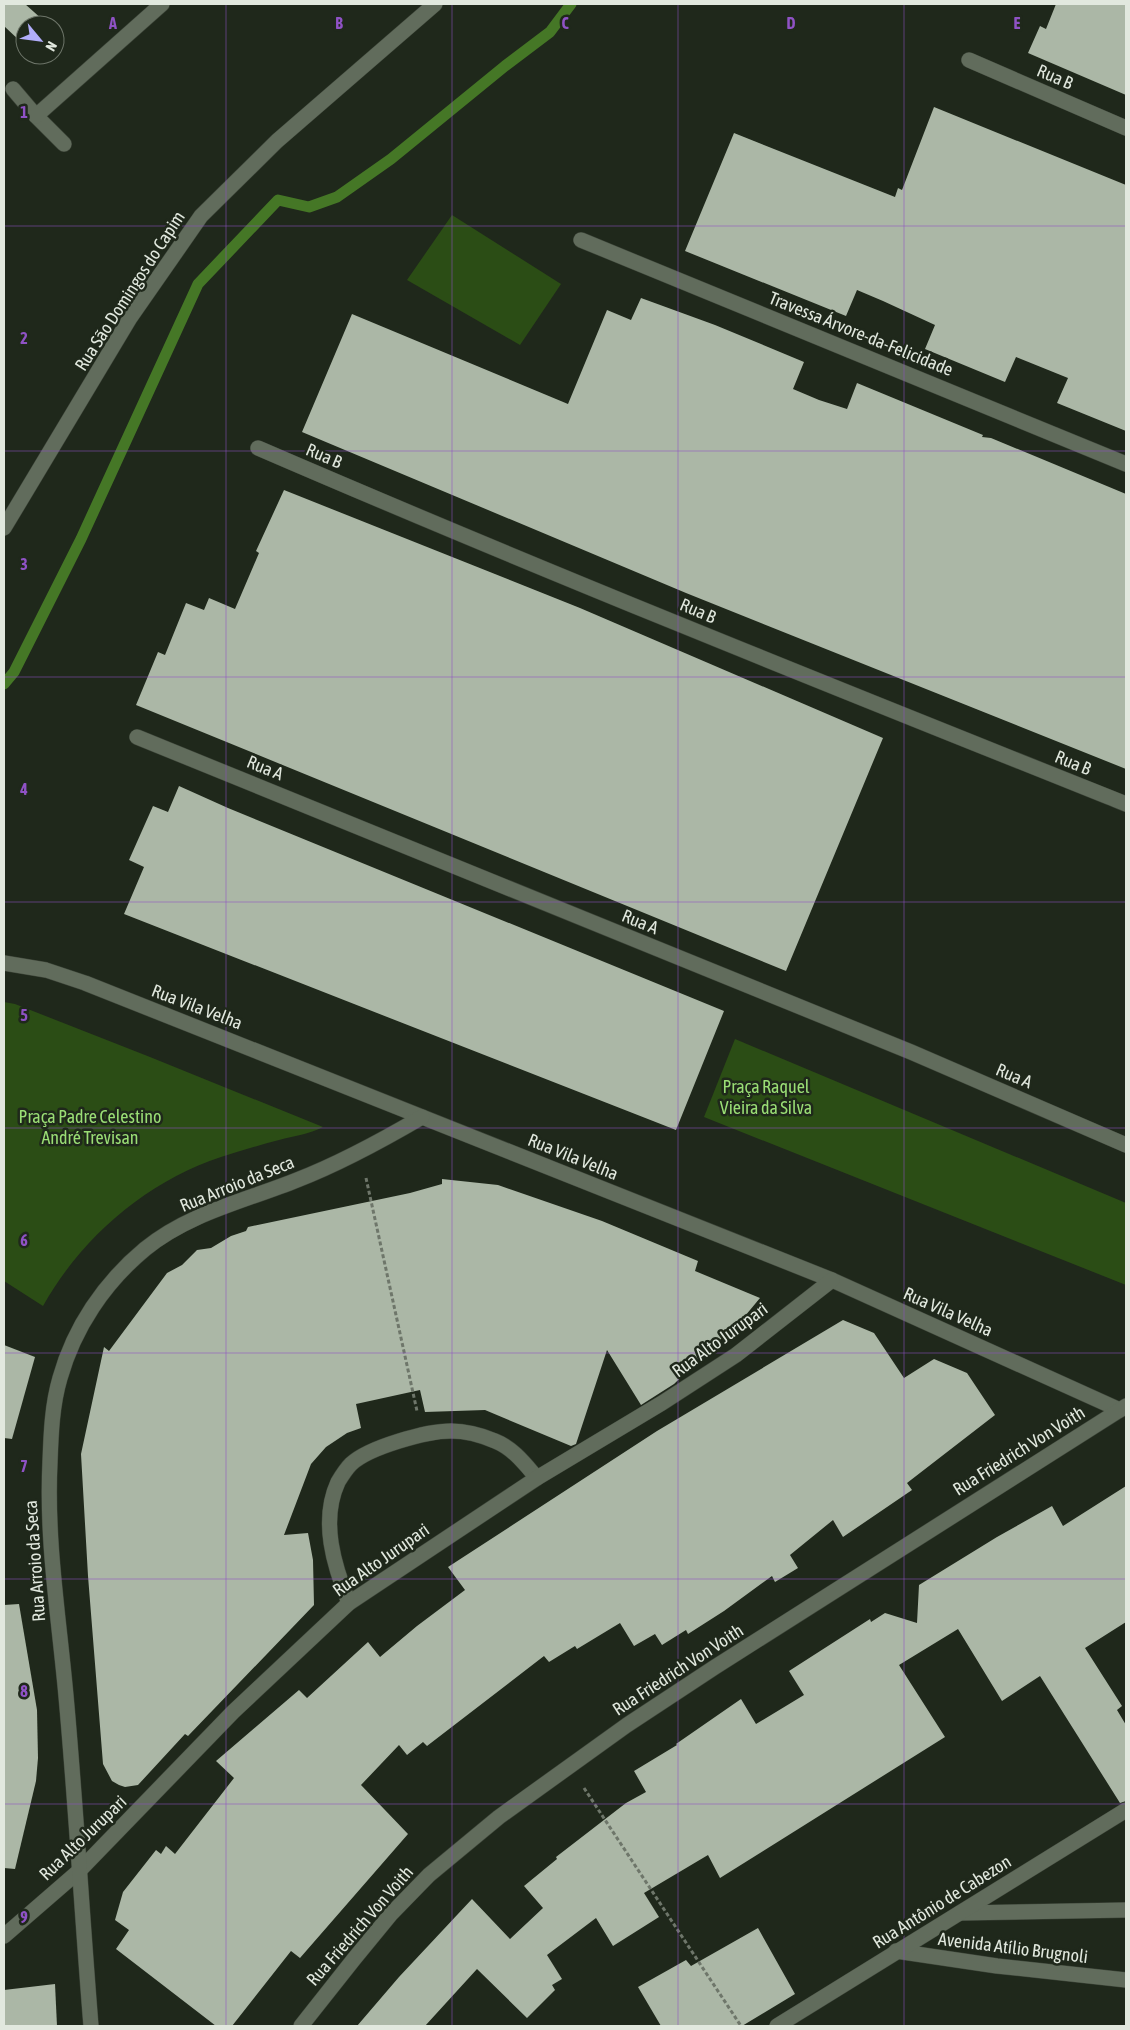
<svg xmlns="http://www.w3.org/2000/svg" width="1130" height="2030" font-family="'Asap Condensed',sans-serif">
<rect width="100%" height="100%" fill="#1f281b"/>
<!-- green -->
<g fill="#2b4d15">
<polygon points="452,215 561,284 520,345 407,280"/>
<path d="M4,1002L15,1004L150,1057L323,1127C309,1134 294,1136 279,1140C260,1145 240,1151 221,1157C147,1181 81,1238 43,1306L4,1281Z"/>
<polygon points="735,1039 1126,1203 1126,1285 704,1117"/>
</g>
<g fill="none" stroke-linecap="round" stroke-linejoin="round">
<!-- stream -->
<polyline stroke="#457726" stroke-width="11" points="4,684 14,672 81,539 198,284 278,200 309,207 337,197 391,159 505,66 550,32 571,4"/>
</g>
<!-- building -->
<g fill="#abb7a6">
<polygon points="4,4 25,4 43,20 38,25 25,25 25,38 21,42 4,26"/>
<polygon points="1056,4 1126,4 1126,95 1028,53 1040,26 1046,29"/>
<polygon points="934,107 1126,185 1126,431 1057,403 1068,378 1016,357 1005,382 925,349 935,325 883,301 857,290 846,316 685,251 734,133 895,197 898,188 902,190"/>
<polygon points="641,298 715,325 804,362 793,389 819,400 847,409 857,383 983,435 982,437 991,438 1126,494 1126,769 686,593 302,432 352,314 568,404 607,310 631,320"/>
<polygon points="284,490 580,608 883,738 786,971 136,705 158,652 165,655 186,603 204,610 209,598 235,609 259,553 256,551"/>
<polygon points="179,786 228,808 724,1011 676,1130 124,914 144,867 129,860 153,806 168,812"/>
<polygon points="442,1179 498,1185 602,1221 698,1261 695,1271 760,1298 745,1316 674,1384 641,1405 607,1350 576,1444 571,1446 485,1410 425,1412 420,1390 356,1404 361,1428 347,1433 326,1447 311,1464 284,1535 308,1533 313,1560 314,1605 188,1736 185,1734 138,1785 125,1787 119,1785 112,1781 103,1764 88,1576 81,1454 104,1347 109,1351 167,1273 182,1265 197,1250 211,1248 231,1236 246,1231 248,1227 410,1193 442,1184"/>
<polygon points="843,1320 874,1333 904,1378 934,1359 967,1373 995,1415 907,1483 912,1490 843,1537 833,1520 790,1555 798,1568 775,1582 772,1576 724,1611 688,1634 686,1630 662,1645 655,1634 634,1646 620,1623 577,1649 575,1646 549,1662 544,1656 427,1746 423,1742 407,1755 399,1745 361,1785 408,1834 300,1958 291,1951 232,2026 216,2026 116,1949 129,1930 115,1920 123,1892 156,1850 161,1854 166,1846 175,1854 234,1778 216,1761 299,1690 307,1698 368,1642 380,1657 417,1626 465,1590 448,1567 657,1431"/>
<polygon points="4,1345 35,1357 12,1439 4,1438"/>
<polygon points="1126,1486 1126,1622 1085,1648 1122,1706 1117,1710 1126,1725 1126,1801 1120,1803 1040,1676 1002,1701 958,1629 899,1665 945,1737 720,1878 708,1855 644,1893 659,1917 613,1946 596,1918 547,1955 562,1979 552,1985 555,1990 527,2018 477,1969 425,2026 357,2026 399,1977 472,1899 510,1939 543,1908 524,1886 557,1859 556,1857 626,1803 646,1792 634,1771 677,1745 676,1744 741,1699 756,1724 804,1695 789,1671 870,1619 871,1622 885,1613 917,1623 919,1585 997,1537 1052,1506 1063,1526"/>
<polygon points="19,1604 37,1710 38,1758 36,1781 15,1869 4,1868 4,1605"/>
<polygon points="758,1928 795,1994 742,2026 661,2026 638,1987 686,1960 691,1966"/>
<polygon points="55,1984 57,2026 4,2026 4,1990"/>
</g>
<g fill="none" stroke-linecap="round" stroke-linejoin="round">
<!-- minor casing -->
<g stroke="#3d4539" stroke-width="16">
<g id="minor">
<polyline points="969,60 1126,128"/>
<polyline points="13,89 36,116 64,144"/>
<polyline points="36,116 162,4"/>
<polyline points="581,240 1126,464"/>
<path d="M258,448C545,572 836,688 1126,804"/>
<polyline points="4,528 130,318 201,216 277,141 435,4"/>
<polyline points="137,737 911,1052 1126,1145"/>
<polyline points="4,963 46,970 85,983 832,1280 1120,1410"/>
<path d="M349,1603C334,1566 320,1521 338,1482C341,1477 347,1468 351,1464C369,1447 427,1431 451,1431C466,1431 481,1435 495,1441C513,1448 525,1464 537,1478"/>
<polyline points="960,1913 1126,1910"/>
<polyline points="4,1936 79,1871 233,1712 349,1603 537,1478 662,1403 736,1355 832,1280"/>
<polyline points="896,1951 997,1966 1126,1980"/>
<path d="M91,2026C82,1916 76,1806 66,1696C59,1618 46,1541 50,1462C51,1434 52,1405 60,1378C74,1328 104,1283 145,1249C189,1213 245,1201 297,1180C341,1163 381,1141 422,1117"/>
<polyline points="301,2026 354,1959 391,1914 429,1875 499,1817 627,1725 715,1667 1126,1406"/>
<polyline points="777,2026 1126,1810"/>
</g>
</g>
<!-- path -->
<g stroke="#6e766a" stroke-width="3" stroke-dasharray="4 2.5" stroke-linecap="butt">
<polyline points="366,1178 417,1411"/>
<polyline points="584,1788 741,2026"/>
</g>
<!-- minor -->
<use href="#minor" stroke="#616c5c" stroke-width="15"/>
</g>
<!-- grid -->
<path fill="none" stroke="#8f52c5" stroke-width="1" stroke-opacity="0.55" d="M226,4V2026M452,4V2026M678,4V2026M904,4V2026M4,226H1126M4,451H1126M4,677H1126M4,902H1126M4,1128H1126M4,1353H1126M4,1579H1126M4,1804H1126"/>
<g text-anchor="middle" stroke-width="5" stroke-linejoin="round" paint-order="stroke">
<!-- street labels -->
<g font-size="18" fill="#e1e8de" stroke="#1f281b">
<text transform="translate(1055 77) rotate(23)" y="6">Rua B</text>
<text transform="translate(130 291) rotate(-57)" y="6">Rua São Domingos do Capim</text>
<text transform="translate(861 334) rotate(22)" y="6">Travessa Árvore-da-Felicidade</text>
<text transform="translate(324 456) rotate(23)" y="6">Rua B</text>
<text transform="translate(698 611) rotate(23)" y="6">Rua B</text>
<text transform="translate(1073 763) rotate(22)" y="6">Rua B</text>
<text transform="translate(265 768) rotate(22)" y="6">Rua A</text>
<text transform="translate(640 922) rotate(22)" y="6">Rua A</text>
<text transform="translate(197 1007) rotate(21)" y="6">Rua Vila Velha</text>
<text transform="translate(1014 1076) rotate(23)" y="6">Rua A</text>
<text transform="translate(573 1157) rotate(22)" y="6">Rua Vila Velha</text>
<text transform="translate(237 1184) rotate(-22)" y="6">Rua Arroio da Seca</text>
<text transform="translate(948 1312) rotate(24)" y="6">Rua Vila Velha</text>
<text transform="translate(720 1340) rotate(-36)" y="6">Rua Alto Jurupari</text>
<text transform="translate(1019 1451) rotate(-32)" y="6">Rua Friedrich Von Voith</text>
<text transform="translate(381 1560) rotate(-35)" y="6">Rua Alto Jurupari</text>
<text transform="translate(35 1561) rotate(-94)" y="6">Rua Arroio da Seca</text>
<text transform="translate(678 1670) rotate(-33)" y="6">Rua Friedrich Von Voith</text>
<text transform="translate(83 1838) rotate(-44)" y="6">Rua Alto Jurupari</text>
<text transform="translate(942 1902) rotate(-32)" y="6">Rua Antônio de Cabezon</text>
<text transform="translate(360 1926) rotate(-49)" y="6">Rua Friedrich Von Voith</text>
<text transform="translate(1013 1948) rotate(7)" y="6">Avenida Atílio Brugnoli</text>
</g>
<!-- park labels -->
<g font-size="18" fill="#9ade75" stroke="#1f281b">
<text x="766" y="1093">Praça Raquel<tspan x="766" dy="21">Vieira da Silva</tspan></text>
<text x="90" y="1123">Praça Padre Celestino<tspan x="90" dy="21">André Trevisan</tspan></text>
</g>
</g>
<g font-size="16" text-anchor="middle" font-weight="bold" fill="#8f52c5" stroke="#1f281b" stroke-width="5" stroke-linejoin="round" paint-order="stroke">
<text x="113" y="29">A</text>
<text x="339" y="29">B</text>
<text x="565" y="29">C</text>
<text x="791" y="29">D</text>
<text x="1017" y="29">E</text>
<text x="24" y="118">1</text>
<text x="24" y="344">2</text>
<text x="24" y="570">3</text>
<text x="24" y="795">4</text>
<text x="24" y="1021">5</text>
<text x="24" y="1246">6</text>
<text x="24" y="1472">7</text>
<text x="24" y="1697">8</text>
<text x="24" y="1923">9</text>
</g>
<!-- border -->
<rect width="1130" height="2030" fill="none" stroke="#e1e8de" stroke-width="10"/>
<!-- north arrow -->
<g transform="translate(40 40) rotate(119)"><circle r="24" fill="#1f281b" stroke="#6d7569"/>
<path d="M0-4L9 19L0 12L-9 19Z" fill="#b1adfa"/>
<text y="-8" font-size="14" font-weight="bold" text-anchor="middle" fill="#e1e8de">N</text>
</g>
</svg>
